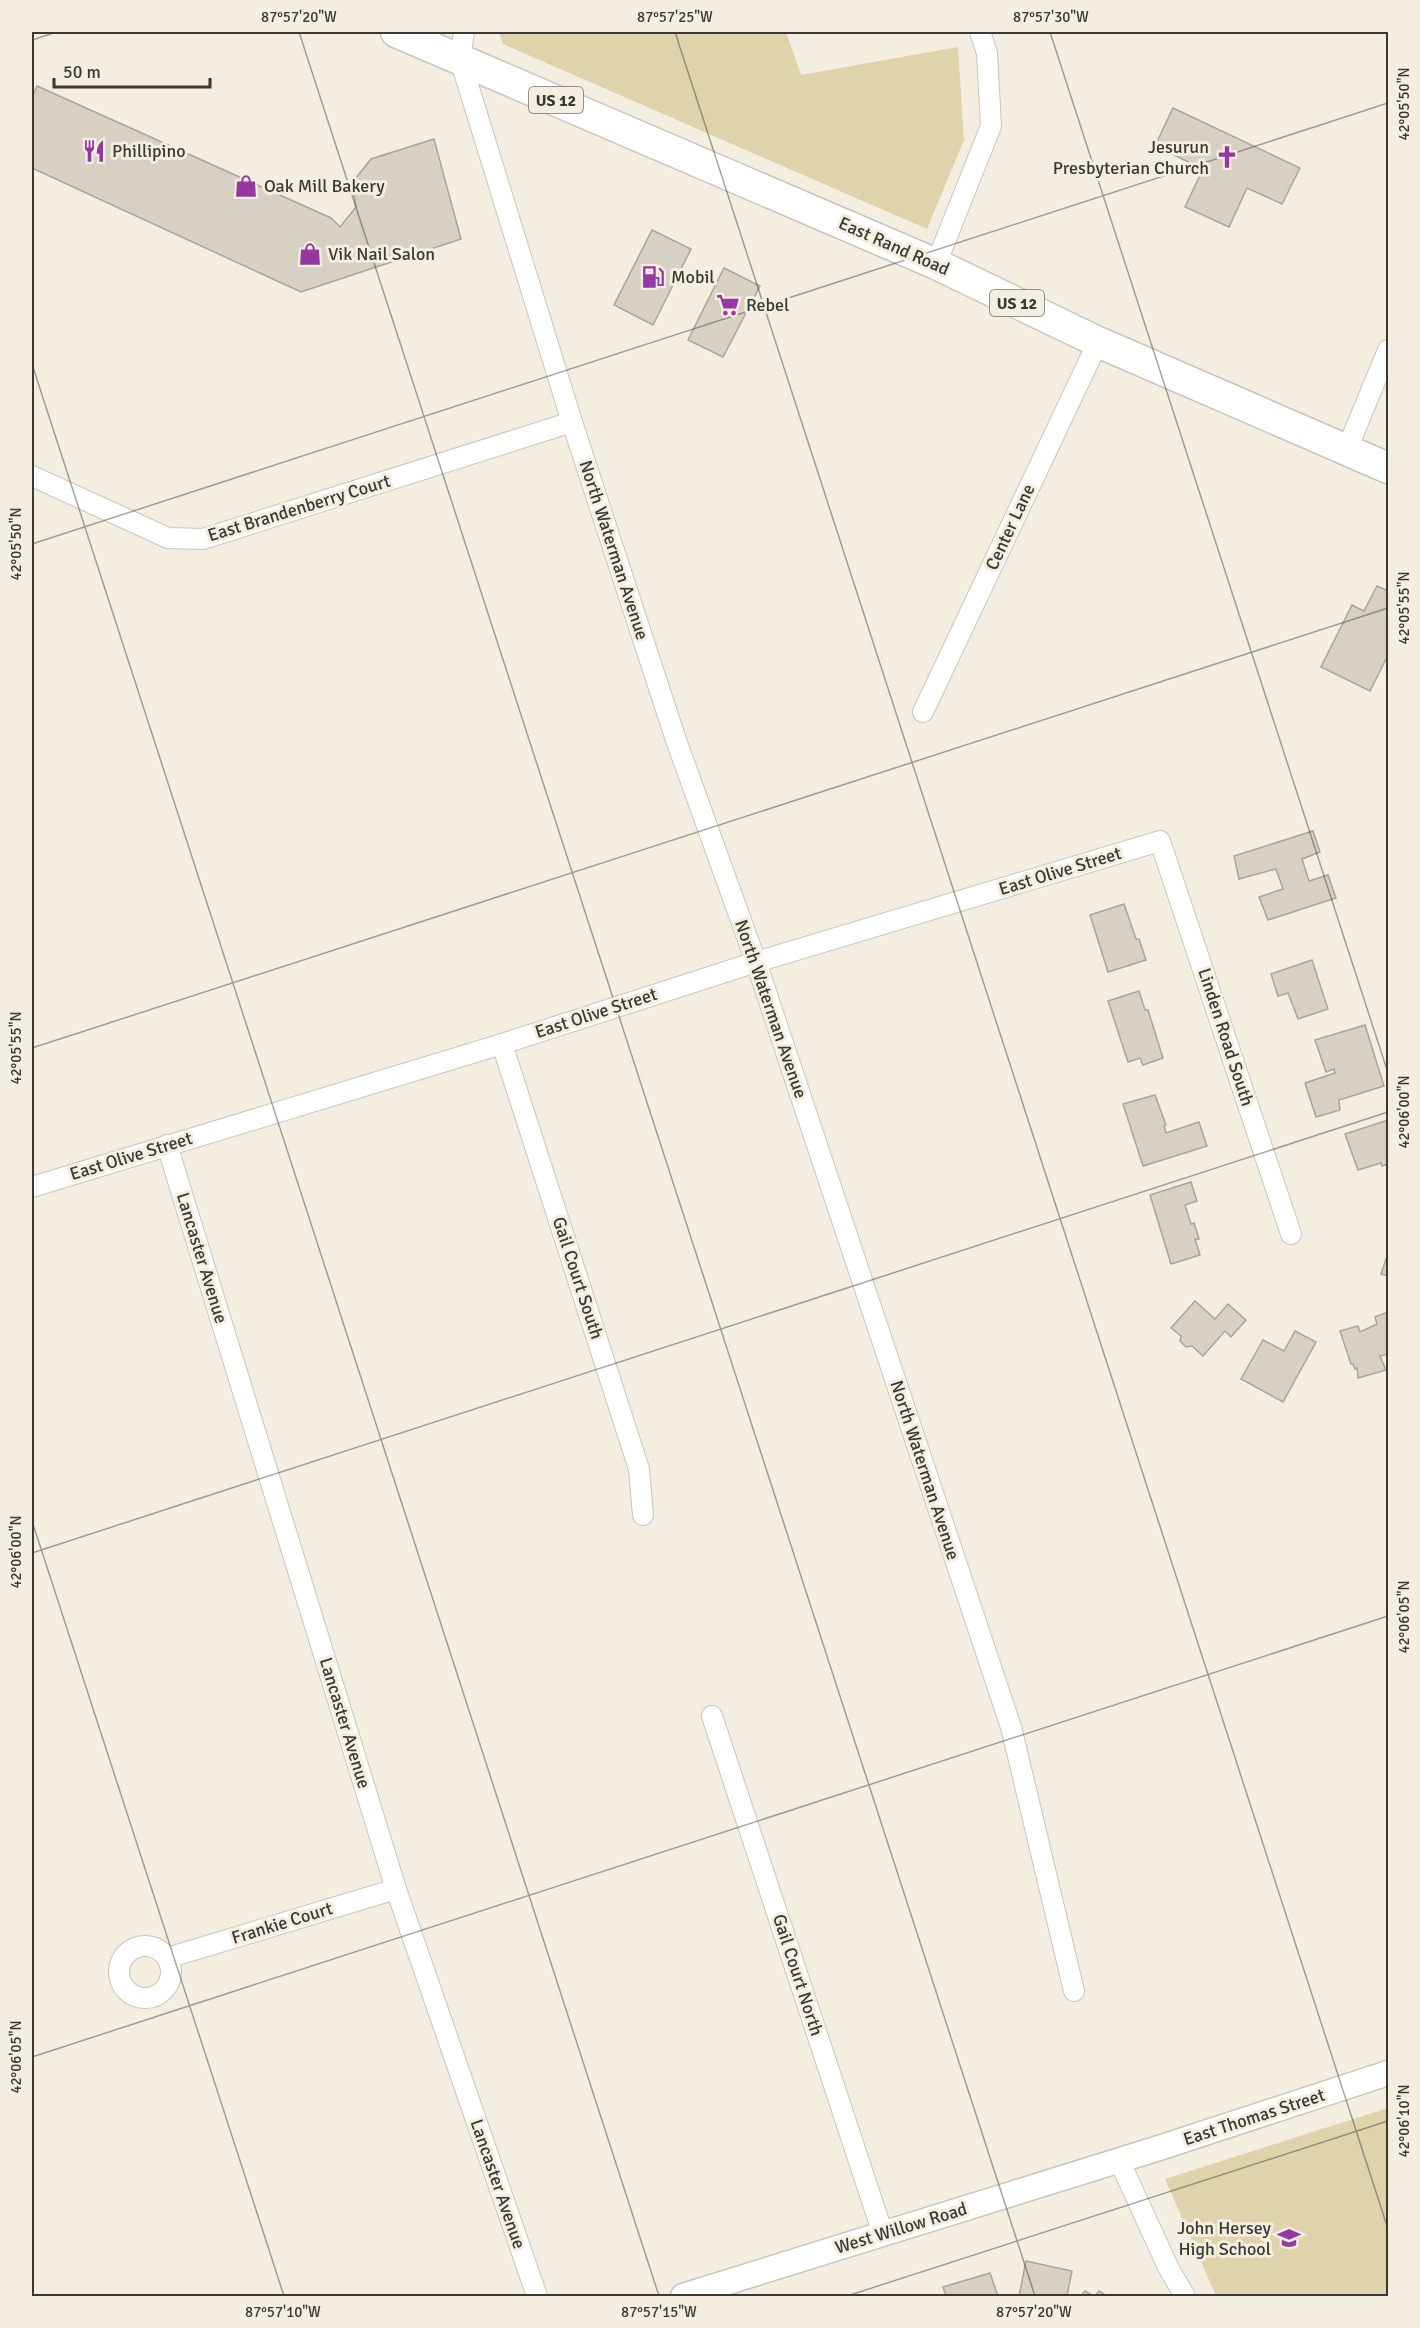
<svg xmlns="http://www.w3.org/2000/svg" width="1420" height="2328" font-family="Signika,sans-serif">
<rect width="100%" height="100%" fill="#f3eee0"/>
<!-- green -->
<g fill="#dfd3ac">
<polygon points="499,32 786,32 801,75 958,47 964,140 927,229 503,44"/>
<polygon points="1388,2108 1388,2296 1216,2296 1165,2179"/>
</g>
<!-- building -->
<g fill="#d6d1c3" stroke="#aaa598" stroke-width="1.5">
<polygon points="37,86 331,218 340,227 356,207 352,183 371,159 434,139 461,239 301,292 32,168 32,98"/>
<polygon points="1173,108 1300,168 1282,204 1247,188 1229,227 1185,207 1203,169 1155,146"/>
<polygon points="652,230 691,249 653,325 614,305"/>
<polygon points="724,268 760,286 723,357 688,340"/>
<polygon points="1377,586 1388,591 1388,655 1370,691 1321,667 1352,605 1364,611"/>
<polygon points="1313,831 1320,852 1302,859 1309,881 1328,875 1336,898 1268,920 1259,897 1283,889 1276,869 1239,879 1234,856"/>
<polygon points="1124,904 1136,939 1139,939 1146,960 1108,972 1090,915"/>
<polygon points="1312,960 1328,1009 1298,1019 1288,993 1278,996 1271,974"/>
<polygon points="1139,991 1145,1010 1148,1010 1163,1058 1143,1065 1140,1058 1128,1062 1108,1001"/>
<polygon points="1365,1025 1384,1086 1339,1100 1340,1110 1316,1117 1305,1083 1335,1073 1334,1069 1326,1072 1315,1040"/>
<polygon points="1155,1095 1166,1125 1164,1126 1166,1133 1199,1122 1207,1146 1143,1166 1123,1104"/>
<polygon points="1388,1120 1388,1164 1382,1166 1381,1163 1358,1170 1345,1134"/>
<polygon points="1191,1182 1197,1201 1185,1205 1191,1224 1194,1223 1199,1239 1195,1239 1200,1255 1171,1264 1150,1195"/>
<polygon points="1388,1253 1388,1276 1381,1274"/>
<polygon points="1195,1301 1215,1319 1228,1304 1246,1320 1231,1337 1225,1331 1203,1356 1192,1346 1186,1347 1180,1341 1181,1336 1171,1328"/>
<polygon points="1388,1312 1388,1354 1380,1356 1386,1370 1358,1378 1357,1368 1355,1369 1353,1364 1351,1364 1340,1331 1358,1326 1360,1332 1377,1324 1375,1317"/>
<polygon points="1295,1331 1316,1342 1283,1402 1241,1379 1263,1340 1284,1351"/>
<polygon points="1026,2261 1072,2271 1067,2296 1019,2296"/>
<polygon points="990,2273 998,2296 946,2296 943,2287"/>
<polygon points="1085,2291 1093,2296 1081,2296"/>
<polygon points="1099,2291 1107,2296 1095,2296"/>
</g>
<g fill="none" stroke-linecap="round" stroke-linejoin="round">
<!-- minor casing -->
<g stroke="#cac5b7" stroke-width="22">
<g id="minor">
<polyline points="464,32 460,59 572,422 676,740 756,962 1011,1727 1074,1991"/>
<polyline points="936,264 991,126 987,53 980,32"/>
<polyline points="1347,449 1388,350"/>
<polyline points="32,476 168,538 203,539 572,422"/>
<polyline points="923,712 1098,342"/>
<polyline points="502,1044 639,1469 643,1515"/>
<polyline points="167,1145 396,1889 537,2296"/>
<polyline points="32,1187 502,1044 756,962 1160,841 1291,1234"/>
<polyline points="712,1716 883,2234"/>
<circle cx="145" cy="1972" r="26"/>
<polyline points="167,1958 396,1889"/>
<polyline points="1119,2160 1169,2269 1185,2296"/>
</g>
</g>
<!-- tertiary casing -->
<g stroke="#cac5b7" stroke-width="27">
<polyline id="tertiary" points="683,2296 1159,2148 1388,2073"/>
</g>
<!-- primary casing -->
<g stroke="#cac5b7" stroke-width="33">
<polyline id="primary" points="396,32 936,264 1098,342 1388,468"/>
</g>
<!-- minor -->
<use href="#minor" stroke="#fff" stroke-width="20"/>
<!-- tertiary -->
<use href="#tertiary" stroke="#fff" stroke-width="24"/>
<!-- primary -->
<use href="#primary" stroke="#fff" stroke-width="30"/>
</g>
<!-- ticks -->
<path fill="none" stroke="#3a3933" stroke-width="1.5" stroke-opacity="0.45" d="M299,32L1035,2296M675,32L1388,2229M1050,32L1388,1073M32,40L57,32M32,364L659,2296M32,544L1388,103M32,1048L1388,608M32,1521L284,2296M32,1553L1388,1112M32,2057L1388,1616M847,2296L1388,2121"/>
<!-- icons -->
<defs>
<g id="restaurant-bare" transform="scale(1.8)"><path d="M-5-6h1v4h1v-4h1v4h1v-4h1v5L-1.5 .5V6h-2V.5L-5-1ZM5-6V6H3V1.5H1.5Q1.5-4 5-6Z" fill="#9538a2" stroke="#f3eee0" stroke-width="2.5" paint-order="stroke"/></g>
<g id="church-bare" transform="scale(1.8)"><path d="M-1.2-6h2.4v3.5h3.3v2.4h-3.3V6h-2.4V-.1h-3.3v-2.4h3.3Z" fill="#9538a2" stroke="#f3eee0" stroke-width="2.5" paint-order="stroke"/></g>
<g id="shop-bare" transform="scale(1.8)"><path d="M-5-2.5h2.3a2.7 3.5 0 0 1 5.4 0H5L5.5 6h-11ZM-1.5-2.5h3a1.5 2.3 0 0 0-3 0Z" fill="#9538a2" stroke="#f3eee0" stroke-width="2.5" paint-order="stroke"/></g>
<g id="fuel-bare" transform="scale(1.8)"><path d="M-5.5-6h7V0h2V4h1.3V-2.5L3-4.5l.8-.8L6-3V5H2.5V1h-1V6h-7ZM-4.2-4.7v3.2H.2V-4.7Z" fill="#9538a2" stroke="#f3eee0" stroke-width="2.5" paint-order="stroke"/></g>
<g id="supermarket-bare" transform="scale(1.8)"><path d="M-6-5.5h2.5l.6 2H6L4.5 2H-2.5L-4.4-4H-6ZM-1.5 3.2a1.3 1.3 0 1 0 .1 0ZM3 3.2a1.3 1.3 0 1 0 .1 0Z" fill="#9538a2" stroke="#f3eee0" stroke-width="2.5" paint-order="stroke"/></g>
<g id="school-bare" transform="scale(1.8)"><path d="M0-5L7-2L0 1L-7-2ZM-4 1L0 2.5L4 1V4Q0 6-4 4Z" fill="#9538a2" stroke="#f3eee0" stroke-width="2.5" paint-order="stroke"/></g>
</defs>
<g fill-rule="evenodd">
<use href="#restaurant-bare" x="94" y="151"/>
<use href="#church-bare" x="1227" y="157"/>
<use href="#shop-bare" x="246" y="186"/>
<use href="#shop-bare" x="310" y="254"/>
<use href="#fuel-bare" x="653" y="277"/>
<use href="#supermarket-bare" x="728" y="305"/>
<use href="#school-bare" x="1289" y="2238"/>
</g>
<g text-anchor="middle" stroke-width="6" stroke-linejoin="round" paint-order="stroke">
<!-- shield labels -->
<g fill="#f3eee0" stroke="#726f67" stroke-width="1.5">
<rect x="529" y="87" width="54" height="26" rx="4.5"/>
<rect x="990" y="290" width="54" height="26" rx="4.5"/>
</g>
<g font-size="16" font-weight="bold" fill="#3a3933">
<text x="556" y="106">US 12</text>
<text x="1017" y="309">US 12</text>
</g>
<!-- poi labels -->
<g font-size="18" fill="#3a3933" stroke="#f3eee0" text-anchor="start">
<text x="1209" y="153" text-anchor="end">Jesurun<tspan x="1209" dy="21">Presbyterian Church</tspan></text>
<text x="112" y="157">Phillipino</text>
<text x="264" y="192">Oak Mill Bakery</text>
<text x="328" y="260">Vik Nail Salon</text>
<text x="671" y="283">Mobil</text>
<text x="746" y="311">Rebel</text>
<text x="1271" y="2234" text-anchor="end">John Hersey<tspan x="1271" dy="21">High School</tspan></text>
</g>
<!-- street labels -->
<g font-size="18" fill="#3a3933" stroke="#f3eee0">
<text transform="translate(894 246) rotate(24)" y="6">East Rand Road</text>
<text transform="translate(299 508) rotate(-17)" y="6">East Brandenberry Court</text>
<text transform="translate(1010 527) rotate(-65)" y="6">Center Lane</text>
<text transform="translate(614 550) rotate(72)" y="6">North Waterman Avenue</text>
<text transform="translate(1060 871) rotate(-17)" y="6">East Olive Street</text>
<text transform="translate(771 1009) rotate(71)" y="6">North Waterman Avenue</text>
<text transform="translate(596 1013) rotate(-18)" y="6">East Olive Street</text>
<text transform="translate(1226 1037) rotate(72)" y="6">Linden Road South</text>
<text transform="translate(131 1156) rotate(-17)" y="6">East Olive Street</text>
<text transform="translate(202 1258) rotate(73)" y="6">Lancaster Avenue</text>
<text transform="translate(578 1278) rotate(72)" y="6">Gail Court South</text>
<text transform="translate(925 1470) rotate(72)" y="6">North Waterman Avenue</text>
<text transform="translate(345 1723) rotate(73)" y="6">Lancaster Avenue</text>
<text transform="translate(282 1923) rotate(-17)" y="6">Frankie Court</text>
<text transform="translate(798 1975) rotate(72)" y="6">Gail Court North</text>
<text transform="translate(1254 2117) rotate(-18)" y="6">East Thomas Street</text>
<text transform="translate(498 2184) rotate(71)" y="6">Lancaster Avenue</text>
<text transform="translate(901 2228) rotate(-17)" y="6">West Willow Road</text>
</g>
</g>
<!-- border -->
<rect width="1420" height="2328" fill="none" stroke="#f3eee0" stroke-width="66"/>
<!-- scale -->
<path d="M54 78v9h156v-9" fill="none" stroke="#3a3933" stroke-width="3"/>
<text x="63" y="78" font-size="18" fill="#3a3933" stroke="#f3eee0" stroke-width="4.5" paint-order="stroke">50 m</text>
<rect x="33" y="33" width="1354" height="2262" fill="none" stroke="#3a3933" stroke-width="2"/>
<g font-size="15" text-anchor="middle" fill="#3a3933">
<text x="299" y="22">87°57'20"W</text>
<text x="675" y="22">87°57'25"W</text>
<text x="1051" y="22">87°57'30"W</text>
<text transform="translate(1404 104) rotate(-90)" y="5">42°05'50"N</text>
<text transform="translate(16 544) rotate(-90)" y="5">42°05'50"N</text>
<text transform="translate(1404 608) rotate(-90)" y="5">42°05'55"N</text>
<text transform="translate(16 1048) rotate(-90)" y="5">42°05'55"N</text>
<text transform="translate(1404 1112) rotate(-90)" y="5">42°06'00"N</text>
<text transform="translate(16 1552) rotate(-90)" y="5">42°06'00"N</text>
<text transform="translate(1404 1617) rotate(-90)" y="5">42°06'05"N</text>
<text transform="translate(16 2057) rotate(-90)" y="5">42°06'05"N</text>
<text transform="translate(1404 2121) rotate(-90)" y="5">42°06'10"N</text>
<text x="283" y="2317">87°57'10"W</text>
<text x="659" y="2317">87°57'15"W</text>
<text x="1034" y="2317">87°57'20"W</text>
</g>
</svg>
